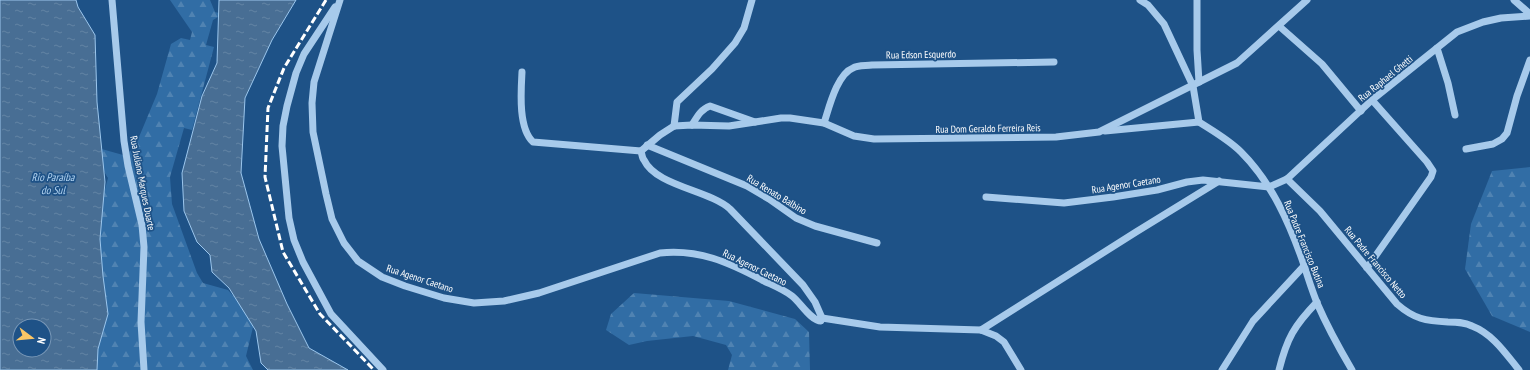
<svg xmlns="http://www.w3.org/2000/svg" width="1530" height="370" font-family="'PT Sans Narrow',sans-serif">
<defs>
<pattern id="forest-firs" width="22" height="20" patternUnits="userSpaceOnUse"><rect width="22" height="20" fill="#316da5"/><path d="M5 1l3.5 6h-7zM16 11l3.5 6h-7z" fill="#5083b2"/></pattern>
<pattern id="water-ripples" width="26" height="14" patternUnits="userSpaceOnUse"><rect width="26" height="14" fill="#486e94"/><path d="M2 4q2-2 4 0t4 0M15 11q2-2 4 0t4 0" fill="none" stroke="#6384a4"/></pattern>
</defs>
<rect width="100%" height="100%" fill="#1e5287"/>
<!-- forest -->
<g fill="url(#forest-firs)">
<polygon points="170,0 210,0 215,12 223,14 213,20 206,45 214,47 192,130 184,128 170,177 172,204 197,273 203,283 228,290 248,313 254,323 246,356 253,370 92,370 84,268 108,178 96,157 98,148 123,155 134,149 157,94 171,44 181,38 190,40 192,32"/>
<polygon points="1530,167 1530,332 1492,316 1465,269 1471,224 1492,171"/>
<polygon points="634,293 729,301 795,319 809,332 810,370 728,370 732,355 726,345 693,336 647,341 629,345 606,330 611,314"/>
</g>
<!-- water -->
<g fill="url(#water-ripples)" stroke="#9bc6ed" fill-rule="evenodd">
<path d="M0,0H76L78,7L95,35L97,102L105,182L100,239L103,276L108,314L98,349L97,370H0ZM20,326H44V350H20Z"/>
<polygon points="219,0 296,0 272,40 245,98 241,173 259,239 287,304 309,348 348,370 268,370 261,363 256,331 229,288 212,272 210,255 197,242 184,211 182,173 202,96 217,63"/>
</g>
<g fill="none" stroke-linecap="round" stroke-linejoin="round">
<!-- minor -->
<g stroke="#a7caeb" stroke-width="7">
<polyline points="112,0 124,141 128,166 142,225 144,247 141,322 144,370"/>
<path d="M340,0L314,82L312,103L313,132L326,194L332,219L344,243L358,261L382,277L405,286L444,298L474,303L504,301L539,293L660,253C699,249 728,262 762,280C772,285 783,289 792,296C800,302 811,321 821,321L822,318L815,302L803,285L730,209C709,190 656,186 644,160C642,158 642,154 641,151"/>
<path d="M1140,0L1148,5L1164,24L1193,86L1199,122C1213,131 1229,140 1241,152C1272,183 1290,224 1304,265C1308,278 1312,290 1317,303C1327,326 1339,348 1352,370"/>
<polyline points="1197,0 1197,50 1199,82"/>
<polyline points="1514,0 1530,14"/>
<polyline points="335,7 304,54 296,73 287,106 283,126 282,146 289,218 294,240 303,262 331,314 383,370"/>
<polyline points="1279,26 1322,64 1361,111"/>
<polyline points="1437,48 1448,83 1455,115"/>
<path d="M522,72C521,91 518,128 533,142L641,151"/>
<path d="M824,123C829,108 837,74 853,68C858,65 866,66 872,65L1054,62"/>
<path d="M692,125C697,117 701,109 710,106L755,122"/>
<polyline points="674,126 677,102 712,69 735,43 744,28 752,0"/>
<polyline points="1105,131 1199,122"/>
<polyline points="647,145 747,186 769,199 796,218 815,226 877,243"/>
<polyline points="1466,149 1493,144 1502,139 1507,133 1517,96 1530,60"/>
<polyline points="641,151 660,135 674,126 692,125 729,126 781,118 790,118 824,123 854,136 874,139 1056,137 1099,132 1237,63 1307,0"/>
<path d="M1287,179L1320,211L1397,304C1414,319 1426,321 1448,322C1456,322 1464,322 1472,326C1493,334 1506,354 1519,370"/>
<polyline points="1269,187 1287,179 1372,100 1457,32 1483,22 1501,18 1530,16"/>
<polyline points="986,197 1064,203 1113,197 1157,190 1187,182 1203,180 1269,187"/>
<polyline points="1367,268 1431,177 1433,171 1427,162 1372,100"/>
<polyline points="822,318 880,327 981,330 996,336 1004,342 1021,370"/>
<polyline points="981,330 1136,232 1219,181"/>
<polyline points="1222,370 1253,321 1304,266"/>
<path d="M1279,370C1287,338 1294,326 1317,302"/>
</g>
<!-- rail -->
<polyline stroke="#fff" stroke-width="3" stroke-dasharray="7 3" stroke-linecap="butt" points="326,0 284,68 268,108 265,177 283,252 320,314 374,370"/>
</g>
<g text-anchor="middle" stroke-width="3.5" stroke-linejoin="round" paint-order="stroke">
<!-- street labels -->
<g font-size="10" fill="#fff" stroke="#1e5287">
<text transform="translate(921 54) rotate(-1)" y="4">Rua Edson Esquerdo</text>
<text transform="translate(1385 78) rotate(-39)" y="4">Rua Raphael Ghetti</text>
<text transform="translate(988 128) rotate(-1)" y="4">Rua Dom Geraldo Ferreira Reis</text>
<text transform="translate(143 183) rotate(79)" y="4">Rua Juliano Marques Duarte</text>
<text transform="translate(1126 184) rotate(-9)" y="4">Rua Agenor Caetano</text>
<text transform="translate(777 194) rotate(31)" y="4">Rua Renato Balbino</text>
<text transform="translate(1305 244) rotate(68)" y="4">Rua Padre Francisco Butina</text>
<text transform="translate(1376 262) rotate(50)" y="4">Rua Padre Francisco Netto</text>
<text transform="translate(755 267) rotate(26)" y="4">Rua Agenor Caetano</text>
<text transform="translate(420 278) rotate(18)" y="4">Rua Agenor Caetano</text>
</g>
<!-- water labels -->
<g font-size="11" font-style="italic" fill="#b3d4f2" stroke="#1e5287">
<text x="53" y="181">Rio Paraíba<tspan x="53" dy="13">do Sul</tspan></text>
</g>
</g>
<!-- north arrow -->
<g transform="translate(32 338) rotate(106)"><circle r="19" fill="#1e5287" stroke="#7897b7"/>
<path d="M0-3L7 15L0 10L-7 15Z" fill="#fac666"/>
<text y="-6" font-size="11" font-weight="bold" text-anchor="middle" fill="#ffffff">N</text>
</g>
</svg>
